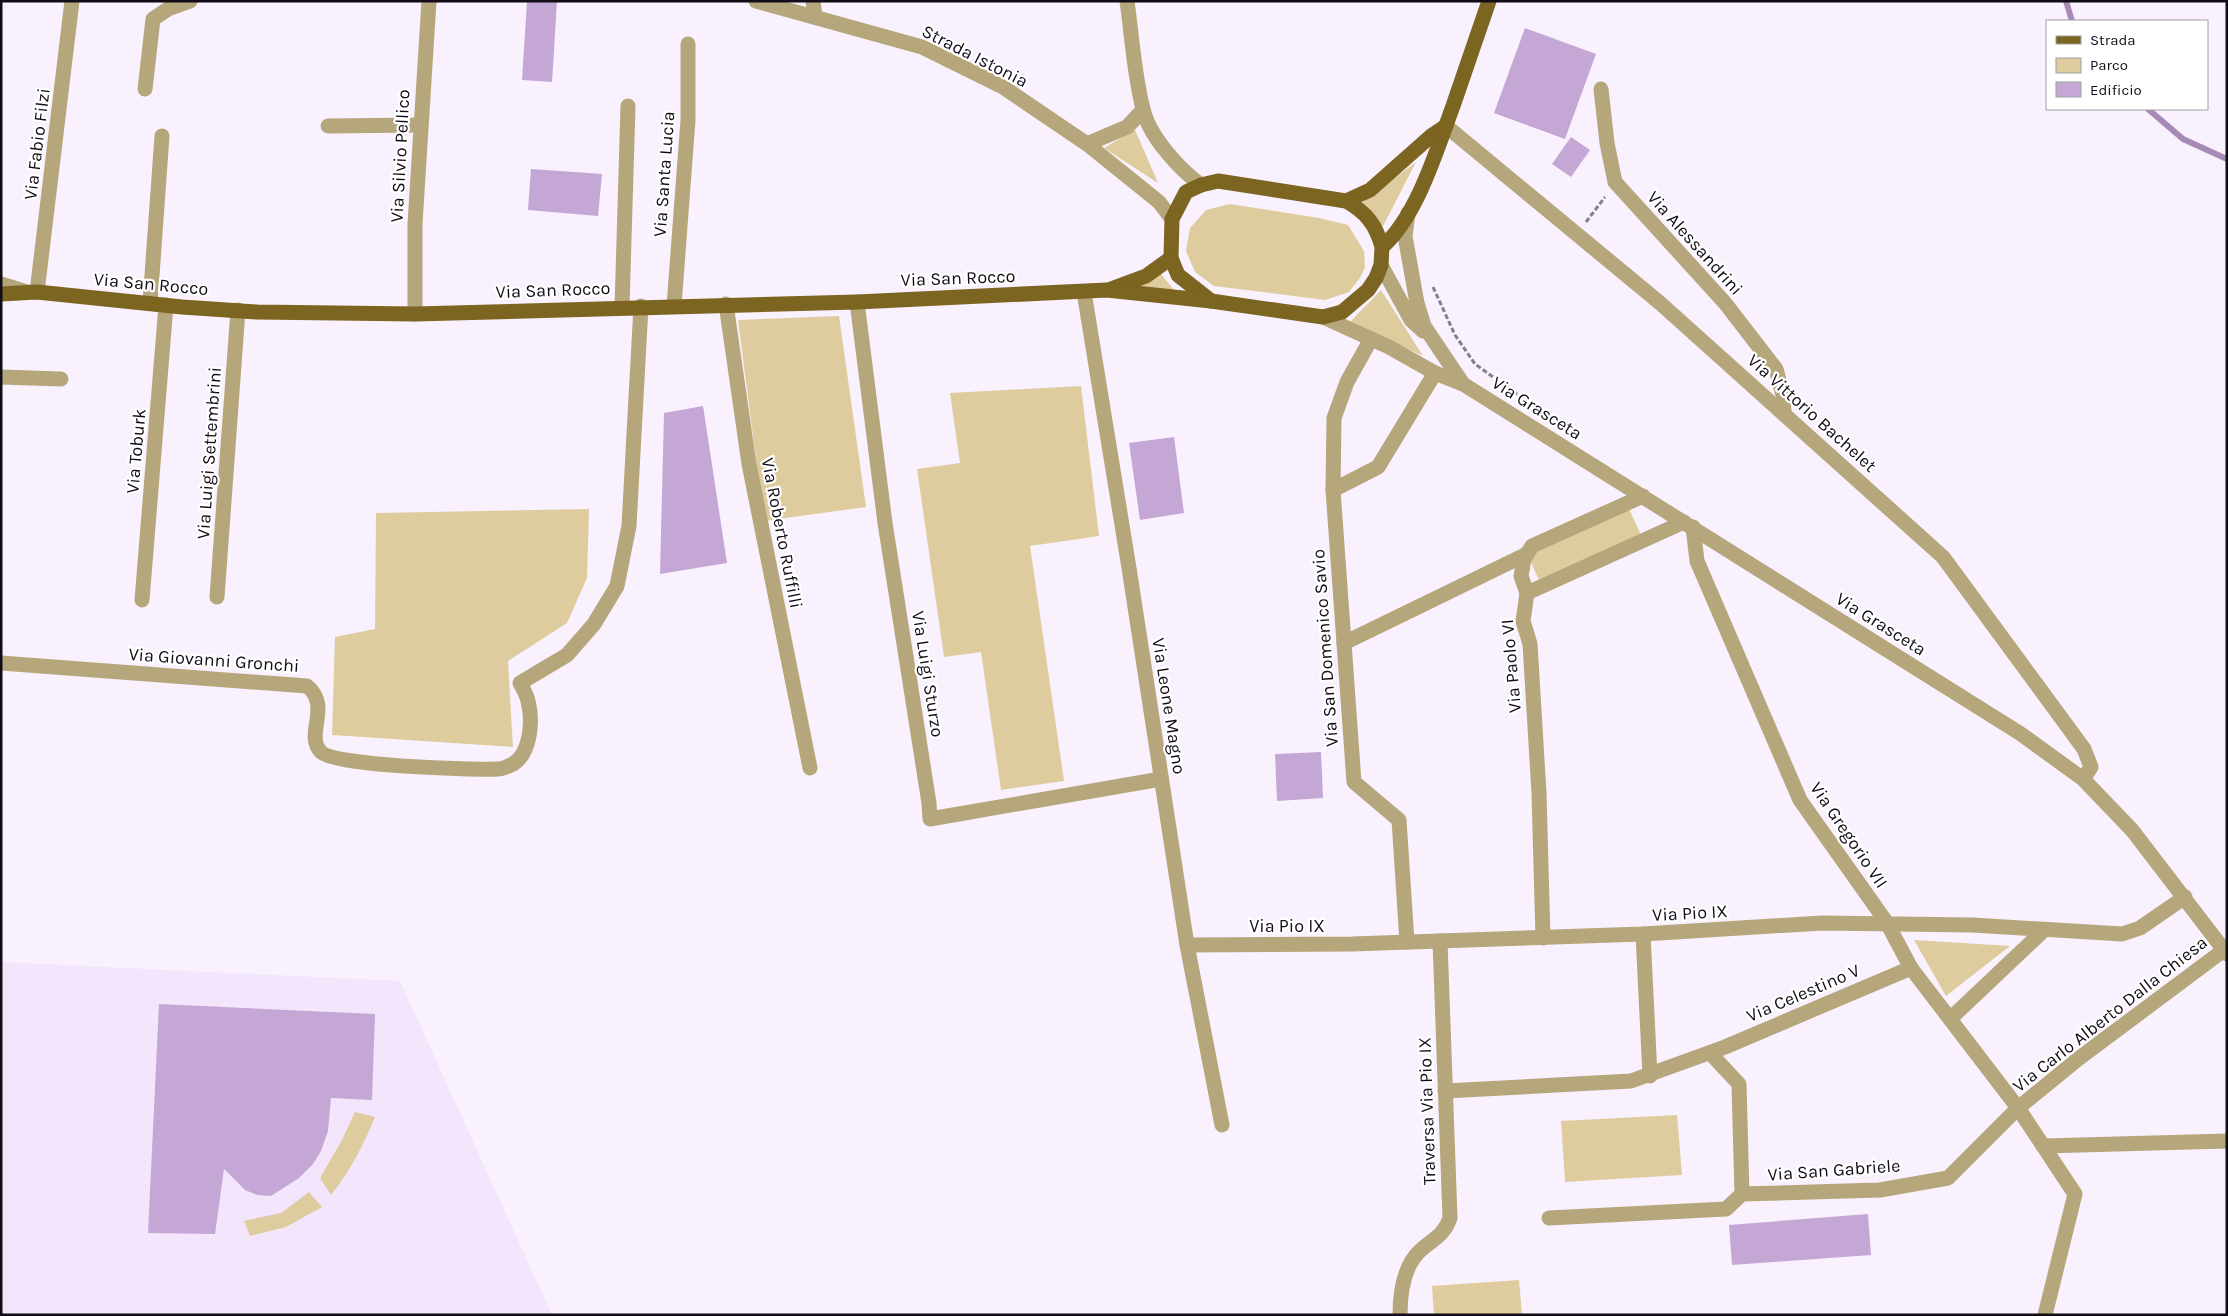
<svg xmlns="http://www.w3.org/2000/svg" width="2228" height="1316" font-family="Karla,sans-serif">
<rect width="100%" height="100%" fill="#f9f1fd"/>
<!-- built -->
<polygon fill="#f3e5fb" points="1,962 400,981 552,1315 1,1315"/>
<!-- green -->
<g fill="#decc9f">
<polygon points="1135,130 1158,183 1104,148"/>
<polygon points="1416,162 1382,228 1362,203"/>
<polygon points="1230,204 1319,218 1348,225 1364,251 1365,267 1360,278 1349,292 1325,300 1214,286 1195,272 1186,251 1190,228 1206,210"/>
<polygon points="1160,273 1174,290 1137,288"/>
<polygon points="1381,290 1423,356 1350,322"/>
<polygon points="839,316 866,507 764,521 738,320"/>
<polygon points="1081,386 1099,536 1030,546 1064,781 1001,790 981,652 944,657 917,469 960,463 950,393"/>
<polygon points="589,509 587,578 567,623 508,661 513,747 332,735 335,637 375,629 376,513"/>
<polygon points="1629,509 1642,537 1539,580 1527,554"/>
<polygon points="1914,940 2010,946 1946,996"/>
<path d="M355,1112L375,1117C363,1146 350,1171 331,1195L320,1178L342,1140Z"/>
<polygon points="1677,1115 1682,1175 1565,1182 1561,1121"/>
<polygon points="309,1192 322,1207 286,1227 250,1236 244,1221 281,1213"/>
<polygon points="1519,1280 1522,1315 1434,1315 1432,1286"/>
</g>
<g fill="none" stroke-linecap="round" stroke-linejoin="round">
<!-- stream -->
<g stroke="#a78ab6" stroke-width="6">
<polyline points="2066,1 2072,21"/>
<polyline points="2148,109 2183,139 2227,159"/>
</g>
</g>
<!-- building -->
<g fill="#c5a7d5">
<polygon points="527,1 557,1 552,82 522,80"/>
<polygon points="1525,28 1596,54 1565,139 1494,113"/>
<polygon points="1571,137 1590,150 1571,177 1552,164"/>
<polygon points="531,169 602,174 598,216 528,210"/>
<polygon points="703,406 727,563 660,574 664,413"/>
<polygon points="1174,437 1184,513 1140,520 1129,443"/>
<polygon points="1321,752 1323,798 1277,801 1275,754"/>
<polygon points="159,1004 375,1014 372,1100 331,1098 328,1131 321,1151 313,1164 299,1178 271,1196 257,1195 245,1190 224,1169 215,1234 148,1233"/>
<polygon points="1868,1214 1871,1255 1732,1265 1729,1225"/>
</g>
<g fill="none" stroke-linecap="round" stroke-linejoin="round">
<!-- path -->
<g stroke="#867f8a" stroke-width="3" stroke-dasharray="5 2.5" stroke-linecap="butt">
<polyline points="1586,222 1605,197"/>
<polyline points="1433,287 1455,335 1475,364 1532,405"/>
</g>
<!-- minor -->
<g stroke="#b6a67c" stroke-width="15">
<polyline points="756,1 922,47 1003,87 1087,144 1159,202 1172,219"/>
<polyline points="813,1 815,17"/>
<path d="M1127,1C1132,37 1134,74 1143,109C1149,136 1179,169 1201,185"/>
<polyline points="145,89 153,19 168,9 190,1"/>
<polyline points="1601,89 1607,143 1615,182 1725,303 1776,369 1783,395 1784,412"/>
<polyline points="328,126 421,125"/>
<polyline points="1446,126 1660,303 1943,557 2084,749 2091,767 2083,779"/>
<polyline points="1087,144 1127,127 1143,110"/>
<polyline points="1408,213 1405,236 1417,303 1424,326 1463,384"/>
<polyline points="1381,265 1411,320 1423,331"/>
<polyline points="1,284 27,292"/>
<polyline points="37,292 72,1"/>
<polyline points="1084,292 1129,568 1187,945 1222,1125"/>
<polyline points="857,302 885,523 929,803 930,819 1161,779"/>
<polyline points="150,303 162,136"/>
<polyline points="726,304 749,464 810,768"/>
<polyline points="674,306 688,120 688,44"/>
<polyline points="622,307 628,106"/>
<polyline points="415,314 415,224 429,1"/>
<polyline points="1323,317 1389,347 1435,373 1463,384 2021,734 2083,779 2132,830 2227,954"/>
<polyline points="1,377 61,379"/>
<polyline points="1333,490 1334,418 1347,382 1371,339"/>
<polyline points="1693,527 1697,561 1800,800 1887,923 1911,968 2018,1108 2075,1194 2045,1315"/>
<polyline points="1527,593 1684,522"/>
<polyline points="217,597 238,310"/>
<polyline points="142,600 166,305"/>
<polyline points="1344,643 1527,554"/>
<path d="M1,663L307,686C332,706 304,735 321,752C334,766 473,770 498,769C503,769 509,766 513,764C531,753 533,720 528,701C527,695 523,689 520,683L567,655L594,624L617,586L629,526L641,306"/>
<polyline points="1643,934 1650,1076"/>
<polyline points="1543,938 1539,793 1530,644 1523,621 1527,593 1521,576 1524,559 1532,546 1643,496"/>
<polyline points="1407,942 1399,820 1354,782 1333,490 1378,467 1435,373"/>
<polyline points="1187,945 1352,944 1643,934 1822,923 1972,925 2122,934 2140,928 2185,897"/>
<polyline points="1950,1019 2044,930"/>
<polyline points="1710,1053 1739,1084 1742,1194"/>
<polyline points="1445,1091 1631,1081 1725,1047 1911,968"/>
<polyline points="2043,1146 2227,1141"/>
<polyline points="1549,1218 1726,1209 1742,1194 1880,1190 1948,1178 2018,1108 2078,1059 2224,950"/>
<path d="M1400,1315C1400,1293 1404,1264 1422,1249C1435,1238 1444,1235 1450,1218L1440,941"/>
</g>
<!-- major -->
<g stroke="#7c6421" stroke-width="15">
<polyline points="1346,201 1370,190 1431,136 1446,126"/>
<path d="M1382,247C1376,225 1366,212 1346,201L1218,181L1201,185L1186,192L1172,219L1171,258L1178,275L1211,301L1323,317L1342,312L1368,290L1376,278L1381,265L1382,247C1417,217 1437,149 1453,106C1465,71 1477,36 1489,1"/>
<polyline points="1111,289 1146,276 1171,258"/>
<polyline points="1,294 37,292 182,307 257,312 415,314 857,302 1107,290 1211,301"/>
</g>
</g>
<g text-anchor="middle" stroke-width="4.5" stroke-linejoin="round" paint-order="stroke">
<!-- street labels -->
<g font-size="18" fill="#120c16" stroke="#fff">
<text transform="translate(975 56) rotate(27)" y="6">Strada Istonia</text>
<text transform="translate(37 144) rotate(-83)" y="6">Via Fabio Filzi</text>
<text transform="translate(400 156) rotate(-87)" y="6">Via Silvio Pellico</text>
<text transform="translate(664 174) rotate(-86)" y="6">Via Santa Lucia</text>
<text transform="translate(1695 243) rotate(48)" y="6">Via Alessandrini</text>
<text transform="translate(958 278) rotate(-2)" y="6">Via San Rocco</text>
<text transform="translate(151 284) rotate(5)" y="6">Via San Rocco</text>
<text transform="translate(553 290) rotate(-2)" y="6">Via San Rocco</text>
<text transform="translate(1537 408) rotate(32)" y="6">Via Grasceta</text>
<text transform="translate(1812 413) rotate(42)" y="6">Via Vittorio Bachelet</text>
<text transform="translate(136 451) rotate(-85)" y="6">Via Toburk</text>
<text transform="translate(209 453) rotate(-86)" y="6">Via Luigi Settembrini</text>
<text transform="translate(782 533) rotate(79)" y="6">Via Roberto Ruffilli</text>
<text transform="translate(1881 624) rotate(32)" y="6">Via Grasceta</text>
<text transform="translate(1325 648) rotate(-94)" y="6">Via San Domenico Savio</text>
<text transform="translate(214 660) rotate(4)" y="6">Via Giovanni Gronchi</text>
<text transform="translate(1511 666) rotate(-95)" y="6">Via Paolo VI</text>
<text transform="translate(928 674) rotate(81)" y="6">Via Luigi Sturzo</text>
<text transform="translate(1169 706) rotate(81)" y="6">Via Leone Magno</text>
<text transform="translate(1849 835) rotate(56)" y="6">Via Gregorio VII</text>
<text transform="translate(1690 913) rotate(-3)" y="6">Via Pio IX</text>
<text x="1287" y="932">Via Pio IX</text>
<text transform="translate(1803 993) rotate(-23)" y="6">Via Celestino V</text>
<text transform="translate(2110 1014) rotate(-38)" y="6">Via Carlo Alberto Dalla Chiesa</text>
<text transform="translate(1427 1111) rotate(-92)" y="6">Traversa Via Pio IX</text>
<text transform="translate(1834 1170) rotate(-4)" y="6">Via San Gabriele</text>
</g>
</g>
<!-- border -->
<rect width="2228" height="1316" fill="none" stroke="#120c16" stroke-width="5"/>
<!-- legend -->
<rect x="2046" y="20" width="162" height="90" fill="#ffffff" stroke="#a09ea2"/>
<rect x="2056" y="36" width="25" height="8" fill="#7c6421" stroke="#a09ea2"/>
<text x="2090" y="45" font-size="15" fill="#120c16">Strada</text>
<rect x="2056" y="58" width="25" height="15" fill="#decc9f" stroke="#a09ea2"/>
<text x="2090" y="70" font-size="15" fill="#120c16">Parco</text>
<rect x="2056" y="82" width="25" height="15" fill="#c5a7d5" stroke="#a09ea2"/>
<text x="2090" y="95" font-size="15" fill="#120c16">Edificio</text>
</svg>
